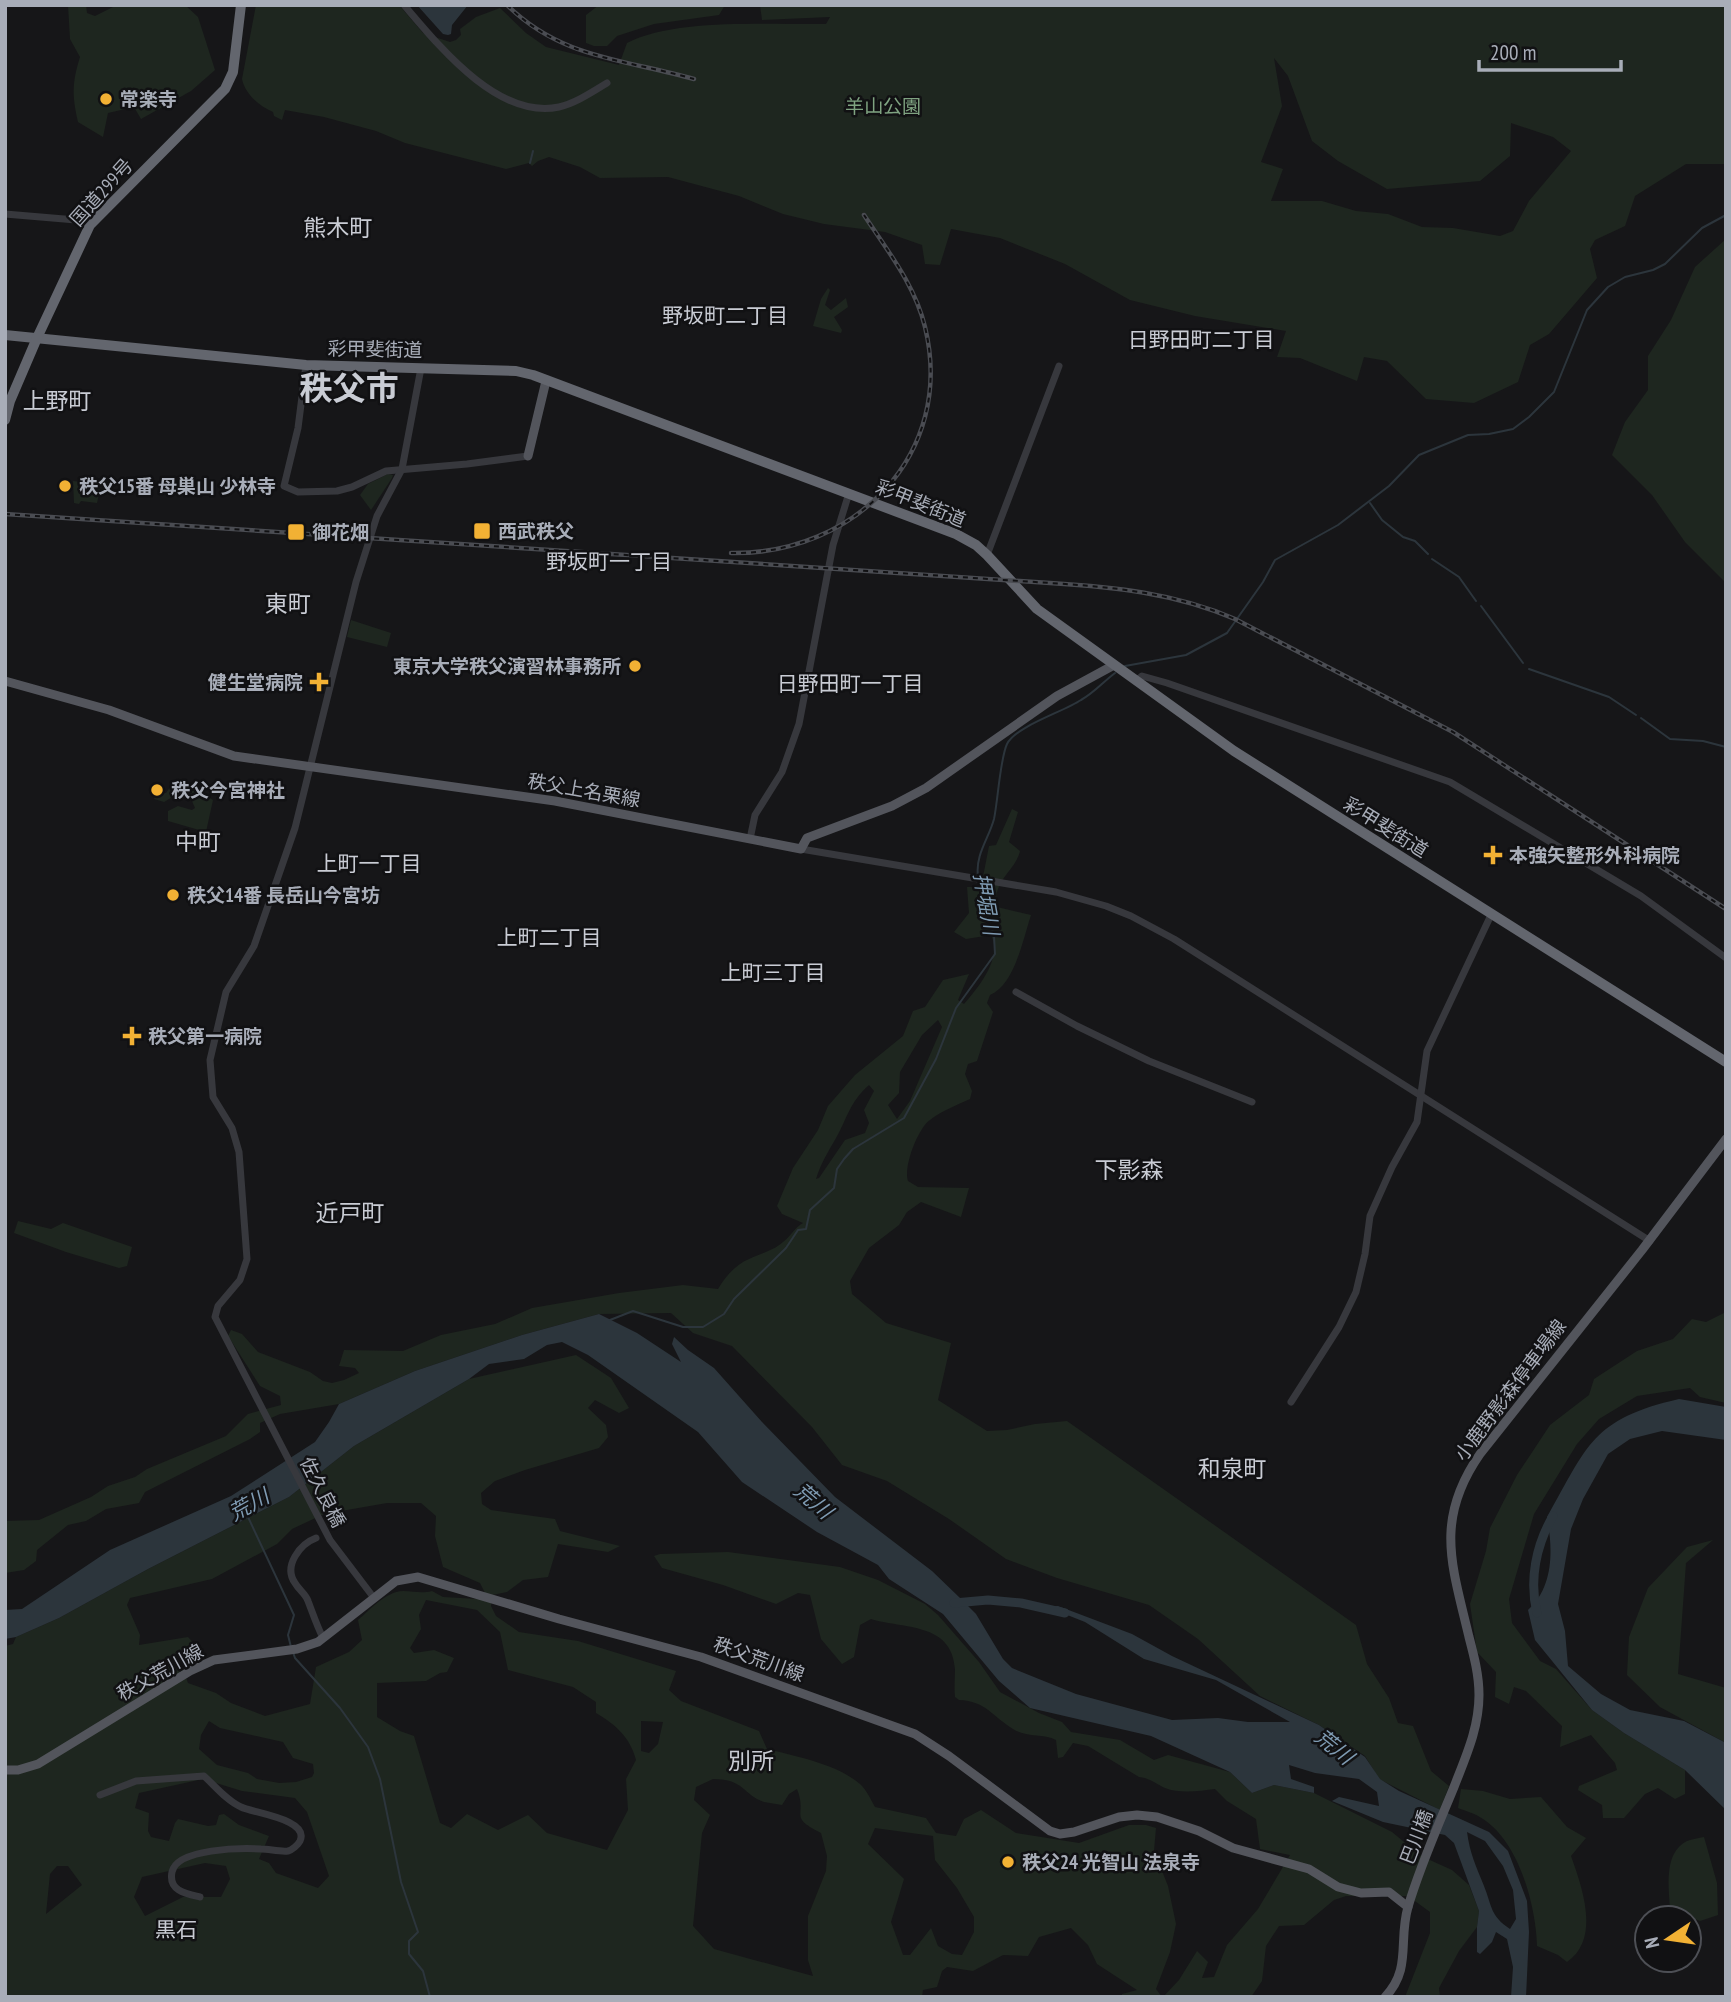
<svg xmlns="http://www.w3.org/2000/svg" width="1731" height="2002" font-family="'PT Sans Narrow','Noto Sans JP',sans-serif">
<rect width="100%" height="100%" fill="#161618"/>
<!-- green -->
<g fill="#1e261f" fill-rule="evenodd">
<path d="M68,5H86L87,13L95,16L117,5H185L198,17L215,70L191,91L141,119L134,107L108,113L103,137L78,122C72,95 72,83 80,57L70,39Z"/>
<path d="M256,5H399L423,33L450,42L456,40L461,35L460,29L476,17L500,8L526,33L546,47L619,65L627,43C675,18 770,25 826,24L830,17L762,20L760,5H1726V164H1686L1635,196L1625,226L1595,240L1590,249L1597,278L1549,334L1530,345L1518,382L1474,403L1426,399L1387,361L1364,357L1357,381L1300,358L1277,357L1286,331L1195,316L1130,300L1065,264L1000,238L951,229L940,265L925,264L922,245L885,232L824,224L783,214L739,196L668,177L600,178L580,167L549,157L538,161L532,166L529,163L506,169L405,143L376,131L324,117L285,110L282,120L274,116L273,112C259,106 245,94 242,79ZM1274,58L1288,76L1312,141L1338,161L1387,189L1480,181L1510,156L1511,123L1553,137L1571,151L1529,201L1513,231L1500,236L1453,228L1422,227L1388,214L1356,211L1322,201H1271L1283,169L1261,162L1282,106Z"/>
<polygon points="599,5 725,5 719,15 654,24 617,36 607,46 594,46 586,43 586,15"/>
<polygon points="1726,239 1726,583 1685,542 1652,495 1612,455 1625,422 1648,390 1648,356 1671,320 1695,267"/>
<polygon points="828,288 830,290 825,305 831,310 846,298 848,307 834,317 842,330 841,333 813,326 821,299"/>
<polygon points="388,474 393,475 392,478 371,510 360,495 368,484"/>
<polygon points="73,481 101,484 97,503 81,501 79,504 74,503"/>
<polygon points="351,620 391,633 387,647 347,637"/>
<polygon points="171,786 195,788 213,800 206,832 168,821 168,811 178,806 192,810 195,808 192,801 174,796 164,802 154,799 156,793 166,793"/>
<path d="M1012,809L1018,812L1009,842L1020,851C1015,872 992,880 997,907L1031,915C1023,939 1015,984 990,995L987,1003L993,1012L977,1061L968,1064L965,1074L972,1091L970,1099C957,1105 941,1111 930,1120C918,1128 903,1167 908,1181L918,1187L969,1188L961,1217L921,1202L907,1212L899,1225L869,1248L850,1281L852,1294L886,1323L951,1343L938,1400L987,1431L1007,1430L1035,1424L1067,1421L1356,1625L1367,1664L1389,1698L1398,1723L1413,1726L1431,1771L1449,1786L1440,1810L1379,1779L1365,1756L1319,1725L1260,1696L1198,1639L1149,1605L1057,1578L1006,1559L949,1519L887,1481L842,1465L812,1427L732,1346L693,1333L671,1313L599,1314L522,1335L415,1371L339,1404L280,1414L260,1423V1432L250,1439L145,1492L139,1503L106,1509L86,1521L68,1525L37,1550L36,1561L24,1570L5,1573V1521L39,1520L91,1497L108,1486L135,1477L147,1469L226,1436L248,1414L281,1405L280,1396L260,1386L228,1336L231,1330L242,1334L258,1352L310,1372L323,1381L332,1383L344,1380L359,1373L355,1368L339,1366L344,1350L403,1351L441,1335L495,1324L532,1308L619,1293L683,1285L718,1289C726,1276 735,1265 749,1259C761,1253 773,1251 783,1242C791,1236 794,1228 803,1223L782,1214L777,1206L793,1168L818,1130L828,1106L855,1075L903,1036L913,1011L925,1007L943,980L969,974L958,1000L964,1004C978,988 1003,958 991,935L966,939L954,932L969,913L967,887H981L989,846L996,845ZM938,1020L942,1027L910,1101L897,1119L888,1105L899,1093L900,1072L922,1035ZM869,1085L874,1091L864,1110L869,1123L865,1133L845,1140L819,1178L816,1179C821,1163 828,1152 836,1138C848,1117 849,1103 869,1085Z"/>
<polygon points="18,1221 51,1229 63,1223 132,1247 127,1266 119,1268 66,1252 14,1233"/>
<polygon points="1726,1312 1726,1403 1700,1397 1690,1388 1637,1396 1599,1419 1577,1444 1534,1514 1509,1599 1512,1623 1540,1661 1556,1669 1592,1710 1624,1733 1685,1770 1685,1794 1675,1799 1658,1788 1645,1794 1624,1818 1603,1818 1602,1805 1578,1790 1579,1786 1617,1770 1615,1763 1591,1735 1560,1747 1562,1726 1526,1691 1514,1687 1509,1704 1495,1697 1496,1672 1477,1652 1470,1604 1486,1551 1490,1528 1517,1475 1550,1425 1589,1395 1594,1379 1637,1351 1673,1339 1692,1319 1706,1322"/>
<path d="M576,1355L611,1378L629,1408L619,1413L595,1400L588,1408L606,1425L608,1437L599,1448L525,1470L495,1481L481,1493L482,1504L491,1510L555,1519L560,1531L620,1546L608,1552L558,1544L548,1577L523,1580L507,1592L492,1595L491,1606L496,1616L519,1632L578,1641L676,1671L669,1690L681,1701L759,1731L767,1749C795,1756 837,1764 860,1784C866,1789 871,1800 875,1807L926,1818L936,1833L956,1836L964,1819L981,1810L1016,1833L1079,1843L1129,1825H1146L1156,1828L1154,1851L1168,1886L1176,1924L1170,1952L1156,1989L1162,1997H1122V1994L1137,1990L1097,1964L1088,1945L1071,1928L1039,1937L1028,1956L1003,1955L973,1971L947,1967L942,1971L937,1987L923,1990L922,1997H5V1646L13,1644L16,1637L59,1618L148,1569L289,1497L354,1446L469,1379ZM387,1503H421L436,1516L435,1536L443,1567L480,1583L485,1593L478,1599L443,1597L432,1591C421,1594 414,1591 403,1591C385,1592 371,1609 358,1620L362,1640L349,1652L316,1667L310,1704L265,1716L231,1703L216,1693L188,1683L183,1669L200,1650L188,1637L139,1645L140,1635L127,1605L130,1598L212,1579L277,1544L292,1529L324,1514ZM426,1600L477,1610L500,1632L508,1670L573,1687L596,1702V1713C616,1725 630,1737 636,1760L626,1779L628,1810L607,1850L547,1833L528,1815L498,1830L467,1814L451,1828L440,1823L414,1736L400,1731L377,1717V1683L426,1681L440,1673L447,1672L454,1658L434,1650L414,1653L410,1648L421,1629L419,1615ZM209,1721L220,1728L283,1742L293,1758L313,1764L314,1773L312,1777L296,1782L279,1783L257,1779L248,1773L217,1765L199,1749L201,1735ZM641,1721L663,1722L658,1744L649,1753L641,1751ZM203,1779L242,1791L295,1798L307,1812L329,1876L318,1888L276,1873L269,1863L259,1859L269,1836L239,1825L224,1814L219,1815L216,1825L208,1826L178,1819L175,1823L169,1841L151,1837L148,1831L149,1813L135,1808L139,1793ZM713,1779C745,1779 743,1795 764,1802C770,1803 776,1804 782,1805L789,1794L797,1789C808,1817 787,1816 821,1833L827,1856L826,1871L808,1916V1960L813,1976L714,1949L693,1926L702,1833L710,1815L694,1800L696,1787ZM875,1828L933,1836L935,1860L957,1888L974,1917V1932L962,1955L952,1954L938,1946L931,1928L910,1955H903L891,1922L904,1879L868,1844ZM205,1863L226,1866L230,1879L221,1897H183L145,1916L134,1897L142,1877ZM57,1866H68L82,1885L46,1914L50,1874Z"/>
<polygon points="1713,1540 1686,1563 1678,1674 1726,1688 1726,1743 1660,1707 1627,1675 1629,1637 1648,1588 1687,1547"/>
<path d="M728,1552L840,1567L878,1580L925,1604L938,1615L979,1662L1000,1692L1039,1713L1062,1722L1071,1732L1120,1740L1154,1760L1168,1755L1230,1772L1252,1793L1274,1785L1314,1793L1392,1832L1421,1856L1452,1870L1469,1885L1479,1911L1477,1927L1459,1951L1439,1988L1440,1997H1405L1430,1933V1912L1408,1896H1346L1334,1900L1304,1925L1279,1926L1266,1946L1262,1981L1251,1997H1163L1179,1980L1197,1951L1208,1962L1202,1978L1214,1977L1227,1945L1258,1909L1290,1855L1260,1849L1256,1819L1227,1801L1215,1789C1200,1791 1180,1794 1165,1788C1156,1784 1150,1778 1139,1777L1088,1746L1073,1743L1063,1757L1058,1758L1056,1740C1043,1733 1027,1738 1013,1729C992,1716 986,1701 959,1700L955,1697C954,1687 955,1678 955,1669C952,1622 903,1629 871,1619L860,1625L854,1657L842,1664L821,1639L810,1595L798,1593L776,1604L723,1585L662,1568L654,1556L660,1554Z"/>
<path d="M1461,1789L1483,1791L1510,1799L1541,1797L1567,1827L1586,1838L1571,1856C1582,1887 1601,1939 1567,1962L1558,1955L1537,1946C1536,1906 1519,1842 1483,1819C1476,1814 1466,1811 1458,1808Z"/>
<path d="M1704,1837L1717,1883L1718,1915L1700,1921L1670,1909C1669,1888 1663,1853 1687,1841C1692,1839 1699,1838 1704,1837Z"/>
</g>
<!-- water -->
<g fill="#2c353c" fill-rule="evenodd">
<polygon points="417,5 468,5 452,25 451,34 448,35 443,34"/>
<path d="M599,1314L637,1333L681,1362L672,1344L674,1337L688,1350L714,1368L762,1422L835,1497L932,1571L959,1597L976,1614L1003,1659L1012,1668L1076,1694L1172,1720L1218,1718L1248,1722H1290L1216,1680L1144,1659L1085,1622L1047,1607L1058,1606L1132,1634L1172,1656L1319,1725L1365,1757L1380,1779L1399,1791L1489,1832L1508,1851L1527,1901L1529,1932L1526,1997H1511L1513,1967L1507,1939L1496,1932L1492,1942L1480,1954L1477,1952V1927L1479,1911L1454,1843L1445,1835L1383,1822L1332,1801L1339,1797L1379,1806L1377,1792L1359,1779L1315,1773L1289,1765L1291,1779L1314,1787V1793L1274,1785L1252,1793L1230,1772L1151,1736L1030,1708L999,1681L943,1614L889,1579L878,1565L817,1532L742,1482L698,1432L588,1355L562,1342L547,1345L524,1359L489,1364L469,1379L354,1446L289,1497L148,1569L59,1618L16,1637L5,1639V1610L22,1609L110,1550L231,1496L315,1442L329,1422L339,1404L415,1371L522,1335ZM1467,1832L1485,1841L1503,1866L1513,1890L1516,1919L1510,1929C1490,1916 1492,1906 1484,1886C1476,1866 1470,1854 1467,1832Z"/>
<path d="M1679,1399L1726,1407V1440L1662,1431L1630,1439L1608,1454L1583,1499L1571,1529L1558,1604L1565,1631L1568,1666L1601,1694L1630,1710L1684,1721L1726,1743V1810L1685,1770L1624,1733L1592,1710L1535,1640L1528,1610C1554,1587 1553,1549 1547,1517C1588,1445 1592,1419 1679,1399Z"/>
</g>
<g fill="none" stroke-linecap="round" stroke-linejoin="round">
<!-- stream -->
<g stroke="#2c353c" stroke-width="2">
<polyline points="530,163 533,151"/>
<polyline points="1370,503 1382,520 1403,537 1415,541 1428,554"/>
<polyline points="1432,559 1459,577 1476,601"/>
<polyline points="1481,606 1523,663"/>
<polyline points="1125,666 1186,655 1227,633 1263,582 1275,560 1338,525 1389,486 1419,455 1468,435 1489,434 1513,429 1529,417 1554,392 1587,310 1608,287 1625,277 1653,270 1665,264 1702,228 1726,215"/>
<polyline points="1529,669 1609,697 1636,715"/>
<polyline points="1641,718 1670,739 1703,741 1726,747"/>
<path d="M978,876C975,855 989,838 994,819C998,800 1000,759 1007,744C1016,726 1063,712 1081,700C1094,693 1103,682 1115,673"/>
<polyline points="610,1320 633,1311 683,1327 703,1327 724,1314 734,1299 786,1248 798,1230 806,1229 810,1210 834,1188 837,1169 844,1159 853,1149 904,1118 936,1059 956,1008 995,954 994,936 979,881"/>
<polyline points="248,1517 294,1615 288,1635 291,1647"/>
<polyline points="293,1652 295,1658 340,1708 368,1747 380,1779 401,1882 418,1932 409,1941 409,1954 423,1971 430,1997"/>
</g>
<!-- river -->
<g stroke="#2c353c" stroke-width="9">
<polyline points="954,1603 988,1600 1021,1603 1065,1613"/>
<path d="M1537,1613C1529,1580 1536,1545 1553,1516"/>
</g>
<!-- minor -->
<g stroke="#37383d" stroke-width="7">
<path d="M404,5C439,46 498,120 559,107C576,103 592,92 607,83"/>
<polyline points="5,214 76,220 90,225"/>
<polyline points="306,365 298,428 284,486 298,492 337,491 352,487 386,471 467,464 528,456"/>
<polyline points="987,555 1059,366"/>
<polyline points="1136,681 1142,676 1167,683 1450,782 1641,896 1726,958"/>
<polyline points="750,839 755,815 782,772 799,724 833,545 849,493"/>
<polyline points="801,849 1056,892 1106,906 1131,916 1174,939 1650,1241"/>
<polyline points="1016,992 1077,1026 1149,1061 1252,1102"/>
<polyline points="1291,1402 1339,1327 1356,1292 1365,1254 1370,1216 1392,1167 1417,1122 1427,1051 1491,915"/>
<path d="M316,1538C300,1544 283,1566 295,1583C299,1590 306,1594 308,1601C313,1614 317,1626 323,1638"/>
<polyline points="374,1598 330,1540 215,1317 218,1306 240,1280 247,1259 239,1152 232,1128 213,1097 210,1060 226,992 254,946 295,828 356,582 377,516 402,469 421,368"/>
<path d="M100,1795L136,1781L204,1776C215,1786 227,1801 241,1807C253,1813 310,1819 300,1841C298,1845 292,1850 288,1851C280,1852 269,1849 261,1849C242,1848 177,1848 172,1872C168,1891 187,1894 200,1897"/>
</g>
<!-- major -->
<g stroke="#53555c" stroke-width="9">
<polyline points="528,456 546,381"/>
<polyline points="5,681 109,710 234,756 555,801 801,849 807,838 892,806 926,788 1057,696 1114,665"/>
<polyline points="5,1770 18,1770 38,1764 190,1671 214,1660 297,1649 318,1642 396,1581 418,1577 559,1619 701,1657 915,1734 949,1756 1050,1831 1060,1834 1074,1832 1119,1817 1137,1815 1157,1817 1199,1831 1233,1848 1309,1869 1338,1887 1361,1893 1389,1892 1408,1907"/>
<path d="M1385,1997C1412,1969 1398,1941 1408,1907C1420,1866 1438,1826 1454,1787C1466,1756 1479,1728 1479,1695C1479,1675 1474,1656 1469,1637C1452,1565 1434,1520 1480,1454L1642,1250L1726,1139"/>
</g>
<!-- highway -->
<g stroke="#63666e" stroke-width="10">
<polyline points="5,335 306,365 516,371 533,375 956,534 976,545 987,555 1037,609 1234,751 1726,1062"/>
<polyline points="5,420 10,401 37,338 90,225 225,89 233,72 241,5"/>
</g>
<!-- rail casing -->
<g stroke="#4a4c52" stroke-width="4.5">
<g id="rail">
<path d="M507,5C562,59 624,59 694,79"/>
<path d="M5,514L1050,583C1114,587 1175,593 1235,619L1453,732L1726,909"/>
<path d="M731,553C855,555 956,454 925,327C915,285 887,250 864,215"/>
</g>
</g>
<!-- rail -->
<use href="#rail" stroke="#111113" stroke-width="2" stroke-dasharray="5" stroke-linecap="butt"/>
</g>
<!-- markers -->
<g fill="#f2b134" stroke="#111113" stroke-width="2.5">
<circle cx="106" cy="99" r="7"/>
<circle cx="65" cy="486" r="7"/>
<rect x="473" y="522" width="18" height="18" rx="3.5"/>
<rect x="287" y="523" width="18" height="18" rx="3.5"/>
<circle cx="635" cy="666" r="7"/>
<path d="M315.5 671.5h7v7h7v7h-7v7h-7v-7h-7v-7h7z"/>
<circle cx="157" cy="790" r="7"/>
<path d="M1489.5 844.5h7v7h7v7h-7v7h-7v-7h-7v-7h7z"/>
<circle cx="173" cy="895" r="7"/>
<path d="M128.5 1025.5h7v7h7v7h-7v7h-7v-7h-7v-7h7z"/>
<circle cx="1008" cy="1862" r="7"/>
</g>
<g text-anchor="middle" stroke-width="5" stroke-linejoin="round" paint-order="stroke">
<!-- poi labels -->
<g font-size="19" font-weight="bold" fill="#a8adb8" stroke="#111113" text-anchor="start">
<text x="120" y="106">常楽寺</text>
<text x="79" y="493">秩父15番 母巣山 少林寺</text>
<text x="498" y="538">西武秩父</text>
<text x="312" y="539">御花畑</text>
<text x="621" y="673" text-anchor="end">東京大学秩父演習林事務所</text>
<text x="303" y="689" text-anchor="end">健生堂病院</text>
<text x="171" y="797">秩父今宮神社</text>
<text x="1509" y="862">本強矢整形外科病院</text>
<text x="187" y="902">秩父14番 長岳山今宮坊</text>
<text x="148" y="1043">秩父第一病院</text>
<text x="1022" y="1869">秩父24 光智山 法泉寺</text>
</g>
<!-- park labels -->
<g font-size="19" fill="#7fa381" stroke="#111113">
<text x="883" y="113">羊山公園</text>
</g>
<!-- street labels -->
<g font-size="19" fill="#a8adb8" stroke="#111113">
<text transform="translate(101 192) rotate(-48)" y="7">国道299号</text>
<text transform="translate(375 349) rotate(1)" y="7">彩甲斐街道</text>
<text transform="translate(921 503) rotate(22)" y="7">彩甲斐街道</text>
<text transform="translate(584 790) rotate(10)" y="7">秩父上名栗線</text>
<text transform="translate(1386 827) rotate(32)" y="7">彩甲斐街道</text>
<text transform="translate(1510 1390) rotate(-53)" y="7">小鹿野影森停車場線</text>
<text transform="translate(323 1492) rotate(63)" y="7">佐久良橋</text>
<text transform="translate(759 1659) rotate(20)" y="7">秩父荒川線</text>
<text transform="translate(160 1672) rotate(-29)" y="7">秩父荒川線</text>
<text transform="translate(1416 1837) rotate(-69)" y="7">巴川橋</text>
</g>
<!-- neighbourhood labels -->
<g font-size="21" fill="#c9ccd4" stroke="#111113">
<text x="725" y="323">野坂町二丁目</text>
<text x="1201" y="347">日野田町二丁目</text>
<text x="609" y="569">野坂町一丁目</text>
<text x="850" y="691">日野田町一丁目</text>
<text x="369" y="871">上町一丁目</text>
<text x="549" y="945">上町二丁目</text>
<text x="773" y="980">上町三丁目</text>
<text x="176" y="1937">黒石</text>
</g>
<!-- water labels -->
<g font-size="21" font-style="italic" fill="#7f9bb3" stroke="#111113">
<text transform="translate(986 904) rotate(80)" y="7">押堀川</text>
<text transform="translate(813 1501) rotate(41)" y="7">荒川</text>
<text transform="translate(249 1505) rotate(-29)" y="7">荒川</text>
<text transform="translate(1334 1747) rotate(39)" y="7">荒川</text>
</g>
<!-- quarter labels -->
<g font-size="23" fill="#c9ccd4" stroke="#111113">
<text x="338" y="236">熊木町</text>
<text x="57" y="409">上野町</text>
<text x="288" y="612">東町</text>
<text x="198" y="850">中町</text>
<text x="1129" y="1178">下影森</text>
<text x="350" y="1221">近戸町</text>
<text x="1232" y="1477">和泉町</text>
<text x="751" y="1769">別所</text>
</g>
<!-- town labels -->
<g font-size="33" font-weight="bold" fill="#c9ccd4" stroke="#111113">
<text x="349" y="400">秩父市</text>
</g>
</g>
<!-- border -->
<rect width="1731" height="2002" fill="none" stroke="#a8adb8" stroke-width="14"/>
<!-- north arrow -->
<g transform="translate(1668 1939) rotate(257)"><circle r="33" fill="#111113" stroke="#4d4f55" stroke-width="2"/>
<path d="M0-5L12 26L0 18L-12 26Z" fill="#f2b134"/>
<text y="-10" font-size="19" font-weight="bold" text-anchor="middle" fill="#a8adb8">N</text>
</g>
<!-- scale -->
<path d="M1479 60v10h142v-10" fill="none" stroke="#a8adb8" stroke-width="3.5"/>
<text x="1490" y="60" font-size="21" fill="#a8adb8" stroke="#111113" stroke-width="5" paint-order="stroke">200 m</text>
</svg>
